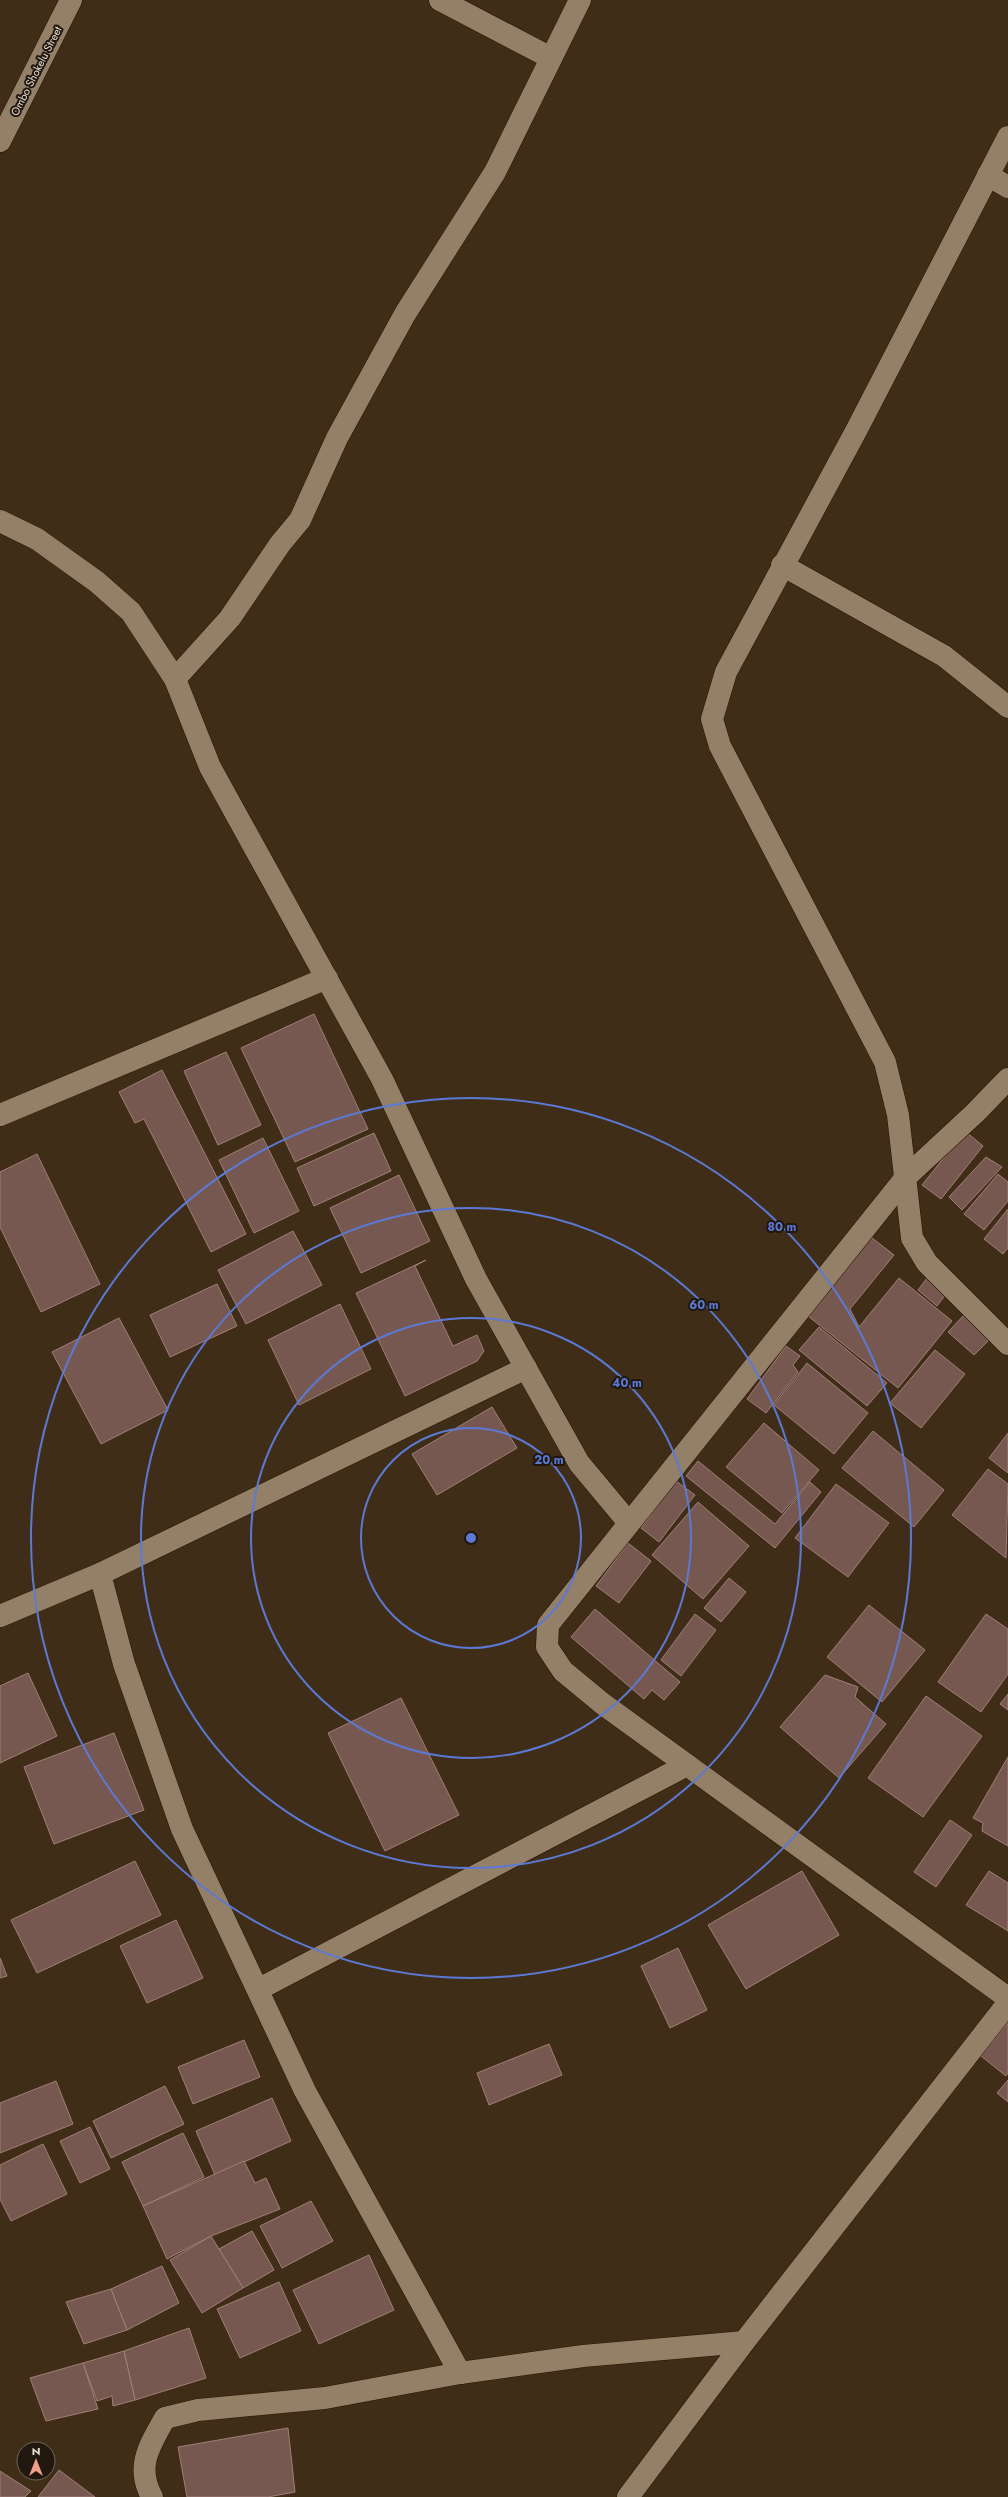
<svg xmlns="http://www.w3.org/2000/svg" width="1008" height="2497" font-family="Jost,sans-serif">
<rect width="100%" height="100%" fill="#3f2d18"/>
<!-- building -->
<g fill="#775851" stroke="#a17f77">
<polygon points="314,1014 368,1129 295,1162 241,1048"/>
<polygon points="226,1052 261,1125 218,1145 184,1071"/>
<polygon points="162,1070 246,1234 211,1252 144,1119 135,1123 119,1092"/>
<polygon points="965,1131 983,1146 941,1199 922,1185"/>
<polygon points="374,1133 391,1171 314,1206 297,1168"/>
<polygon points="263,1138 299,1211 254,1233 219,1160"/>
<polygon points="37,1154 100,1284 41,1312 0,1227 0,1172"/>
<polygon points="986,1157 1002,1167 962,1210 949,1197"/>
<polygon points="998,1174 1008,1182 1008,1201 984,1230 964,1214"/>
<polygon points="399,1175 430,1241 361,1273 330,1208"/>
<polygon points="1008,1209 1008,1248 1003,1254 984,1239"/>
<polygon points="293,1231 322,1285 246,1324 218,1270"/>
<polygon points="867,1234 894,1255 850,1309 859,1327 899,1278 952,1321 898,1388 803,1312"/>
<polygon points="426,1260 415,1266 453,1346 477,1335 484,1351 477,1361 405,1396 356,1293"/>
<polygon points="927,1278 946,1294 937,1306 918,1290"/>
<polygon points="217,1284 237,1326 170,1357 150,1315"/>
<polygon points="340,1304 371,1369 299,1405 268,1340"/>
<polygon points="966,1313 992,1337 974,1355 948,1332"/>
<polygon points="119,1318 168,1410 101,1444 52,1352"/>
<polygon points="819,1327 887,1383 867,1406 799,1350"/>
<polygon points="786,1346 800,1356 793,1365 798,1372 766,1413 747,1399"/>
<polygon points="935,1350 965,1374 921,1428 890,1403"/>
<polygon points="807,1363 868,1413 834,1454 774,1405"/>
<polygon points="492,1407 517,1448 437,1495 412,1454"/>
<polygon points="764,1423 819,1470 782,1513 726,1467"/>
<polygon points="873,1431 944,1490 914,1527 842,1468"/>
<polygon points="1008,1433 1008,1473 989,1458"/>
<polygon points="698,1461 775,1524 810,1482 821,1492 775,1548 686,1476"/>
<polygon points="988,1469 1008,1484 1006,1558 952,1515"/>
<polygon points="676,1481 695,1495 659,1542 641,1528"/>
<polygon points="836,1484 889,1523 848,1577 795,1538"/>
<polygon points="698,1502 749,1546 703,1599 652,1555"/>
<polygon points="628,1543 651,1561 619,1603 596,1586"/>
<polygon points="729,1578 746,1592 721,1622 704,1608"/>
<polygon points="869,1605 925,1650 882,1702 827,1657"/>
<polygon points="595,1609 680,1682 664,1700 652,1690 644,1699 571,1637"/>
<polygon points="695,1614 716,1630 681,1676 661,1660"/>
<polygon points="986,1614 1008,1629 1008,1674 981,1712 938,1682"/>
<polygon points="28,1673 57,1736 0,1763 0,1686"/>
<polygon points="825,1675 858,1687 855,1697 886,1724 839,1778 780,1727"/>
<polygon points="1008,1694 1008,1710 1000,1704"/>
<polygon points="926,1696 982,1736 923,1817 868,1778"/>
<polygon points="401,1698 459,1815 385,1851 328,1733"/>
<polygon points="114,1733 144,1810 54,1844 24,1767"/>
<polygon points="1008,1757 1008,1846 982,1831 983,1823 973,1818"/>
<polygon points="950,1820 972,1835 936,1887 914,1872"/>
<polygon points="135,1861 161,1915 37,1973 11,1920"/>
<polygon points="802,1871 839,1935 746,1989 708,1925"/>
<polygon points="989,1871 1008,1883 1008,1931 966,1905"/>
<polygon points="176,1920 203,1978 147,2003 120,1946"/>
<polygon points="678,1948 707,2010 670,2028 641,1966"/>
<polygon points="0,1958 7,1976 0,1978"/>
<polygon points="1008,2022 1008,2073 1006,2076 981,2056"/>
<polygon points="244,2040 260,2077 193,2104 178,2067"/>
<polygon points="549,2044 562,2075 489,2105 477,2073"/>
<polygon points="1008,2080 1008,2102 997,2093"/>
<polygon points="56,2081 73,2124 0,2153 0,2103"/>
<polygon points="165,2086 184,2124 111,2158 93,2121"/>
<polygon points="272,2098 291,2141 215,2175 196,2131"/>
<polygon points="90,2127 110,2169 80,2183 60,2141"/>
<polygon points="183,2133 204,2177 143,2206 122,2162"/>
<polygon points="43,2144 67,2194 11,2221 0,2199 0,2165"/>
<polygon points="244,2161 255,2183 266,2178 280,2209 211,2236 167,2259 143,2206"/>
<polygon points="311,2201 333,2241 282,2268 260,2226"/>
<polygon points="252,2231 274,2270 243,2288 219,2249"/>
<polygon points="211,2236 243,2288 202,2313 170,2260"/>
<polygon points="369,2255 394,2310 319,2344 293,2290"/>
<polygon points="162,2266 179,2303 127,2330 111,2289"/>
<polygon points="279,2282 301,2331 240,2358 217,2309"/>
<polygon points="111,2289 127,2330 84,2344 66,2302"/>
<polygon points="189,2328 206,2378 135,2400 124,2351"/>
<polygon points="124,2351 135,2400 113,2406 112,2396 97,2401 83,2363"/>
<polygon points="83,2363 98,2409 46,2421 30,2378"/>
<polygon points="288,2428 295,2492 268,2497 187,2497 178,2447"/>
<polygon points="59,2470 95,2497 38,2497"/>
<polygon points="0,2471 31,2491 25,2497 0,2497"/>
</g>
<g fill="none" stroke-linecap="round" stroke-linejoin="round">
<!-- street casing -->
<g stroke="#261502" stroke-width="23">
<g id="street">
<polyline points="440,0 551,58"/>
<polyline points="1008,137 856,431 726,672 712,719 720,746 885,1062 898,1115 912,1238 927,1263 1008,1344"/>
<polyline points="0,141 71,0"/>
<polyline points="988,175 1008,187"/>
<polyline points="0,521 37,539 97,582 131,612 175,679 210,767 382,1079 476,1279 579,1463 629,1523"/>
<polyline points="782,565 944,656 1008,707"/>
<polyline points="175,679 230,618 280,544 300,520 337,438 405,314 495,172 580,0"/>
<polyline points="1008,1079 975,1113 906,1177 548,1625 547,1647 563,1671 603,1704 1008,1998"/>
<polyline points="0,1115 327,978"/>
<polyline points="100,1574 124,1664 182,1829 305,2091 460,2373"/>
<polyline points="0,1616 100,1574 526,1368"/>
<polyline points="259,1989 687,1765"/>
<path d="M152,2497C135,2466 150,2445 165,2418L198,2410L325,2398L460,2373L583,2356L744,2342"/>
<polyline points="628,2497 744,2342 1008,2003"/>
</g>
</g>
<!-- street -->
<use href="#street" stroke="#947f67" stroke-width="22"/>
</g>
<!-- distance rings -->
<g fill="none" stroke="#5b7ad7" stroke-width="2">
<circle cx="471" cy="1538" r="110"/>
<circle cx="471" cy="1538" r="220"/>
<circle cx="471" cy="1538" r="330"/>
<circle cx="471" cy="1538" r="440"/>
</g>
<g text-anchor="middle" stroke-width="4" stroke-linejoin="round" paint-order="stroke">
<!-- street labels -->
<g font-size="11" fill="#ece0d4" stroke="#20170e">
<text transform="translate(36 71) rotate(-63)" y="4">Ombo Shokelu Street</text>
</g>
</g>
<circle cx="471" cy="1538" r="6" fill="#5b7ad7" stroke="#20170e" stroke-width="2"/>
<g font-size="12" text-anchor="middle" font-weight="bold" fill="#5b7ad7" stroke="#20170e" stroke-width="4" stroke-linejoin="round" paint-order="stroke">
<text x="782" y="1231">80 m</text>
<text x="704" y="1309">60 m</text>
<text x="627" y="1387">40 m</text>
<text x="549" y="1464">20 m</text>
</g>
<!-- north arrow -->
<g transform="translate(36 2461)"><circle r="19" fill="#20170e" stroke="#72675d"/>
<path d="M0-3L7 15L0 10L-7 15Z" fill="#f49e89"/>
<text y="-6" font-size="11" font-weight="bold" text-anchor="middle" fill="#ece0d4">N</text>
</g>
</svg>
